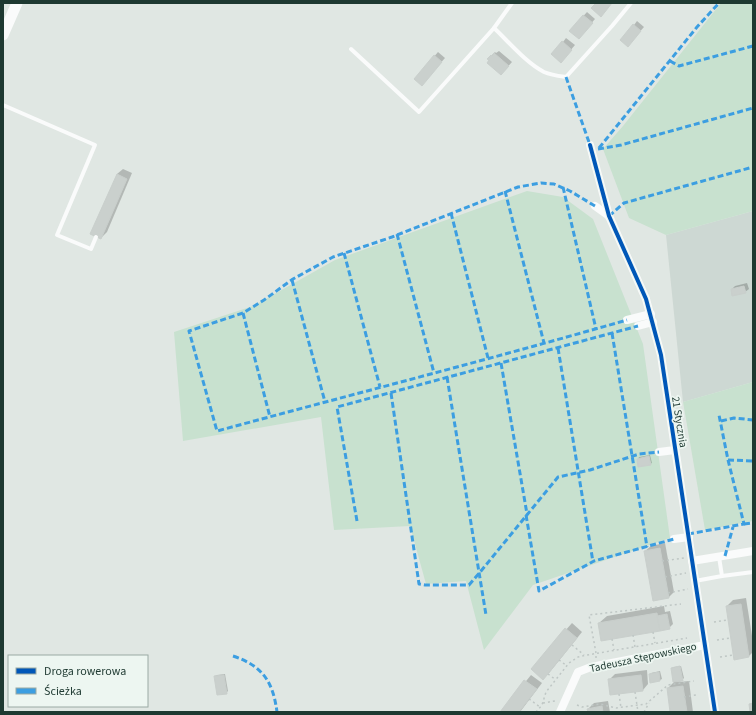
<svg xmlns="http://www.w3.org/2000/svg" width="756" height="715" font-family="'Source Sans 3',sans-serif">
<rect width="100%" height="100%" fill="#e0e7e3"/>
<!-- built -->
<polygon fill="#cdd8d3" points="753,211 753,382 683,402 666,235"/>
<!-- green -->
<g fill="#c8e1cf">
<polygon points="721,3 753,3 753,211 666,235 629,218 603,149 623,126"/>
<polygon points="527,191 563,197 593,219 643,344 670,538 533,585 484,650 466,581 426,584 410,526 334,530 321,417 183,441 174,332 253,306 335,260"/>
<polygon points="753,382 753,521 705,530 683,402"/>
</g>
<!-- shadow -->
<g fill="#0003">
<polygon points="587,12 595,19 582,34 570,31"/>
<polygon points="637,21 644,27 631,42 634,25"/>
<polygon points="566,38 575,45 564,58 563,42"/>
<polygon points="499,51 512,62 505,70 489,58 495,52 496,53"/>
<polygon points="438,52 445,58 425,81 415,79"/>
<polygon points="123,169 132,173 107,232 101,238 117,174"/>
<polygon points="747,283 749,289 745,292 732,289 735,286"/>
<polygon points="650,455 652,463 650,464 638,459 639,457"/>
<polygon points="665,543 674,592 669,597 645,551 651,546"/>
<polygon points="746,598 753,642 753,652 749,656 727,606 733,600"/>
<polygon points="664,606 665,612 670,611 673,624 669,628 599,623 607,616"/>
<polygon points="572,623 582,632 549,673 532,669"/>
<polygon points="681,666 684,678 680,682 689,681 693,712 671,712 668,688 674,682 672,668 674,667"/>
<polygon points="647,670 648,684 643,690 609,680 615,674"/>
<polygon points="660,671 662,679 660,680 651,682 650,674 651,673"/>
<polygon points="225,674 228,691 226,693 215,676 217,675"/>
<polygon points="531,675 542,683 520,712 501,712"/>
<polygon points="608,701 610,712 589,712 588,709 594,703"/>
</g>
<!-- building -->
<g fill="#cad0cd" stroke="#c9cfcc">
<polygon points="596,3 612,3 601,17 591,8"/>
<polygon points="583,15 593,23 579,39 569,31"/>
<polygon points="633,24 641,31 628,47 620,40"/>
<polygon points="562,41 572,50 561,63 551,54"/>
<polygon points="494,53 509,66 501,75 487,63 489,60 487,59 491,55 492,56"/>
<polygon points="434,55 442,62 422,86 414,79"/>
<polygon points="117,174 127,179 101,239 90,234"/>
<polygon points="744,286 746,293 732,296 731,289"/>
<polygon points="649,456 651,465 638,467 637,459"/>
<polygon points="660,548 669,598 653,601 644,551"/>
<polygon points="741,604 749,657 734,660 726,606"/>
<polygon points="657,613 660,631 601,641 598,623"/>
<polygon points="667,614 670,629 660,631 657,616"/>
<polygon points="565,628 577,638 543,680 531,669"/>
<polygon points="680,666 683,681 673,682 671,668"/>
<polygon points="659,672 660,681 650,683 649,674"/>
<polygon points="224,675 227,694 217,695 214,676"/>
<polygon points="641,675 643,691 610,695 608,679"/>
<polygon points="524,680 537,689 519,712 500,712"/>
<polygon points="683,686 687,712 670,712 667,688"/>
<polygon points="753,703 753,712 750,712 749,704"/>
<polygon points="602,706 603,712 588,712 587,709"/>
</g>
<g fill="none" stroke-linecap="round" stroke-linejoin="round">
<!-- path -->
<g stroke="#bfc7c5" stroke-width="1.5" stroke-dasharray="2 3" stroke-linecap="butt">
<polyline points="662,561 684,558"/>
<polyline points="665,577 686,573"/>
<polyline points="668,593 688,589"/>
<polyline points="714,622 728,620"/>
<polyline points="653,632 655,643"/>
<polyline points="633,635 635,647"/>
<polyline points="612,639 614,650"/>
<polyline points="717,640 731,638"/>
<polyline points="572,645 584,655"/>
<polyline points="720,657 733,655"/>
<polyline points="596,658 596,653 589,615 681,604"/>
<polyline points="559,660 567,666"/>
<polyline points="548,674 556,680"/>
<polyline points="635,692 638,712"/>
<polyline points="619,694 621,708"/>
<polyline points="684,697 696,695"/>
<polyline points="529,699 540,707"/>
<polyline points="543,703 555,701"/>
<polyline points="577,705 582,707 600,704 616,708 646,704 668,685 694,681"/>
<polyline points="536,712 542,705 546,692 569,663 578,657 587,655 687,638"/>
<polyline points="644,712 649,703"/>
</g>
<!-- service -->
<g stroke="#fafbfb" stroke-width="4">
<path d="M494,28C508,41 526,63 544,72C551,75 559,76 566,77L612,26L631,3"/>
<polyline points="351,49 419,112 494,28 512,3"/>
<polyline points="3,105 95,145 57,235 91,249 96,237"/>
<polyline points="722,576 753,572"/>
<polyline points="695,581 722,576 719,557"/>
</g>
<!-- minor -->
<g stroke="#fafbfb" stroke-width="8">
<polyline points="590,145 609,216 646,299 661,355 715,712"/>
<polyline points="595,206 609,216"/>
<polyline points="627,320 651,314"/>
<polyline points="638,326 653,322"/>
<polyline points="659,452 675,450"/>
<polyline points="674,539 689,537"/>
<polyline points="692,561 753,551"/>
<polyline points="560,712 578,672 591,667 705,645"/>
</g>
<!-- tertiary -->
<polyline stroke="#fafbfb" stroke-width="11" points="3,35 17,3"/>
<!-- quiet -->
<g stroke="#3c9ee1" stroke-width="3" stroke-dasharray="6 3" stroke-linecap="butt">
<polyline points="670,61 679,66 753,46"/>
<polyline points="566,77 590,145"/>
<polyline points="599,148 697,27 719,3"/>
<polyline points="598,149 621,145 753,108"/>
<polyline points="563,187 596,329"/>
<polyline points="505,191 544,343"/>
<path d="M595,206L570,191L554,184L541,183L518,187L392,237L333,257L293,279L264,300L243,313L189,331L217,431C354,394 491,359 627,320"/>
<polyline points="451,213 488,358"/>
<polyline points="609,216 624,203 753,167"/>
<polyline points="397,234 434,373"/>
<polyline points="344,253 380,387"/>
<polyline points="292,280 325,402"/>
<polyline points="243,313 270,417"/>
<polyline points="612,333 647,547"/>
<polyline points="558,348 593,562"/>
<polyline points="501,363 527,514"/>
<polyline points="447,377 486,615"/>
<polyline points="391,393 419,584 425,585 469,585 481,571 558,477 590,470 639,454 659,452"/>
<polyline points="721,421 734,418 753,420"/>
<polyline points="728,460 753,461"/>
<polyline points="526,515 539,591 594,561 674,539"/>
<polyline points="357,521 337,407 638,326"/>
<polyline points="744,524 753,523"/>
<polyline points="688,534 744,524 728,460 719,415"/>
<polyline points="725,556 733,527"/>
<path d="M233,656C263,666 273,682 277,712"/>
</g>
<!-- cycleway casing -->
<g stroke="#edf6f1" stroke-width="6">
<polyline id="cycleway" points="590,145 609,216 646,299 661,355 715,712"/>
</g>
<!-- cycleway -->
<use href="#cycleway" stroke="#0057b8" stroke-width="4"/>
</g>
<g text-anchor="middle" stroke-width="3.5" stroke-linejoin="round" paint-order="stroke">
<!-- street labels -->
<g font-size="11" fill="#1e3931" stroke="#edf6f1">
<text transform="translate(680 422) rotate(81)" y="4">21 Stycznia</text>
<text transform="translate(643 657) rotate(-12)" y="4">Tadeusza Stępowskiego</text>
</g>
</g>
<!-- border -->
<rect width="756" height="715" fill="none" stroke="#1e3931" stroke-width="8"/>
<!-- legend -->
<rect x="8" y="655" width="140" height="52" fill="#edf6f1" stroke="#9aaaa4"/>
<rect x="16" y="668" width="20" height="6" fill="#0057b8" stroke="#9aaaa4"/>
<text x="44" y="675" font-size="12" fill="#1e3931">Droga rowerowa</text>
<rect x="16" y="688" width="20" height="6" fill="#3c9ee1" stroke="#9aaaa4"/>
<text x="44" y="695" font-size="12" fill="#1e3931">Ścieżka</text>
</svg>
